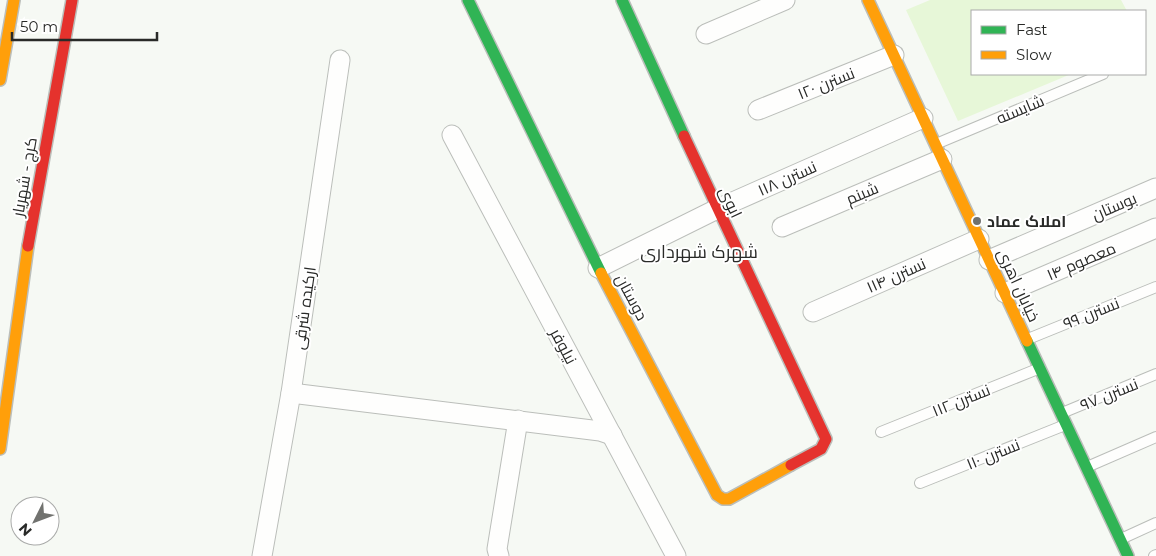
<svg xmlns="http://www.w3.org/2000/svg" width="1156" height="556" font-family="Montserrat,Cairo,sans-serif">
<rect width="100%" height="100%" fill="#f6f9f4"/>
<!-- green -->
<polygon fill="#e7f7d8" points="930,0 1121,0 1127,11 972,11 972,74 1071,74 958,121 906,10"/>
<g fill="none" stroke-linecap="round" stroke-linejoin="round">
<!-- lane casing -->
<g stroke="#bbbeba" stroke-width="12">
<g id="lane">
<polyline points="936,144 1103,74"/>
<polyline points="1028,339 1156,287"/>
<polyline points="1062,413 1156,374"/>
<polyline points="881,432 1040,368"/>
<polyline points="1087,467 1156,437"/>
<polyline points="920,483 1065,425"/>
<polyline points="1121,539 1156,523"/>
<polyline points="1154,556 1156,555"/>
</g>
</g>
<!-- street casing -->
<g stroke="#bbbeba" stroke-width="21">
<g id="street">
<polyline points="706,34 785,0"/>
<polyline points="758,110 894,55"/>
<polyline points="452,135 676,556"/>
<polyline points="782,227 942,159"/>
<polyline points="989,260 1156,188"/>
<polyline points="598,268 717,209 923,118"/>
<polyline points="1005,293 1156,228"/>
<polyline points="813,312 979,239"/>
<polyline points="291,393 600,431 612,435"/>
<polyline points="262,556 291,393 340,60"/>
<polyline points="499,556 497,549 518,420"/>
</g>
</g>
<!-- fast casing -->
<g stroke="#bbbeba" stroke-width="14">
<g id="fast">
<polyline points="468,0 601,273"/>
<polyline points="622,0 684,136"/>
<polyline points="1027,341 1128,556"/>
</g>
</g>
<!-- slow casing -->
<g stroke="#bbbeba" stroke-width="14">
<g id="slow">
<polyline points="868,0 1027,341"/>
<polyline points="0,80 14,0"/>
<polyline points="601,273 717,495 723,499 729,499 791,465"/>
<polyline points="0,449 28,246"/>
</g>
</g>
<!-- jam casing -->
<g stroke="#bbbeba" stroke-width="14">
<g id="jam">
<polyline points="684,136 826,439 821,449 791,465"/>
<polyline points="28,246 72,0"/>
</g>
</g>
<!-- lane -->
<use href="#lane" stroke="#fefefd" stroke-width="10"/>
<!-- street -->
<use href="#street" stroke="#fefefd" stroke-width="19"/>
<!-- fast -->
<use href="#fast" stroke="#30b455" stroke-width="11"/>
<!-- slow -->
<use href="#slow" stroke="#ff9f0a" stroke-width="11"/>
<!-- jam -->
<use href="#jam" stroke="#e5322d" stroke-width="11"/>
</g>
<!-- markers -->
<circle fill="#71726f" stroke="#fff" stroke-width="2" cx="977" cy="221" r="5"/>
<g text-anchor="middle" stroke-width="4" stroke-linejoin="round" paint-order="stroke">
<!-- street labels -->
<g font-size="16" fill="#292a28" stroke="#fff">
<text transform="translate(826 83) rotate(-22)" y="6">نسترن ۱۲۰</text>
<text transform="translate(1020 109) rotate(-23)" y="6">شایسته</text>
<text transform="translate(24 177) rotate(-80)" y="6">کرج - شهریار</text>
<text transform="translate(787 178) rotate(-24)" y="6">نسترن ۱۱۸</text>
<text transform="translate(862 193) rotate(-23)" y="6">شبنم</text>
<text transform="translate(731 202) rotate(65)" y="6">ابوی</text>
<text transform="translate(1114 206) rotate(-23)" y="6">بوستان</text>
<text transform="translate(1081 261) rotate(-23)" y="6">۱۴ معصوم</text>
<text transform="translate(896 275) rotate(-24)" y="6">نسترن ۱۱۴</text>
<text transform="translate(1019 285) rotate(65)" y="6">خیابان اهری</text>
<text transform="translate(632 297) rotate(62)" y="6">دوستان</text>
<text transform="translate(304 308) rotate(-82)" y="6">ارکیده شرقی</text>
<text transform="translate(1091 313) rotate(-22)" y="6">نسترن ۹۹</text>
<text transform="translate(564 346) rotate(62)" y="6">نیلوفر</text>
<text transform="translate(1109 394) rotate(-22)" y="6">نسترن ۹۷</text>
<text transform="translate(961 400) rotate(-22)" y="6">نسترن ۱۱۲</text>
<text transform="translate(993 454) rotate(-22)" y="6">نسترن ۱۱۰</text>
</g>
<!-- poi labels -->
<g font-size="16" font-weight="bold" fill="#292a28" stroke="#fff" text-anchor="start">
<text x="987" y="227">املاک عماد</text>
</g>
<!-- neighbourhood labels -->
<g font-size="18" fill="#292a28" stroke="#fff">
<text x="699" y="258">شهرک شهرداری</text>
</g>
</g>
<!-- legend -->
<rect x="971" y="10" width="175" height="65" fill="#ffffff" stroke="#a9aaa9"/>
<rect x="981" y="26" width="25" height="8" fill="#30b455" stroke="#a9aaa9"/>
<text x="1016" y="35" font-size="15" fill="#292a28">Fast</text>
<rect x="981" y="51" width="25" height="8" fill="#ff9f0a" stroke="#a9aaa9"/>
<text x="1016" y="60" font-size="15" fill="#292a28">Slow</text>
<!-- north arrow -->
<g transform="translate(35 521) rotate(228)"><circle r="24" fill="#ffffff" stroke="#a9aaa9"/>
<path d="M0-4L9 19L0 12L-9 19Z" fill="#71726f"/>
<text y="-8" font-size="14" font-weight="bold" text-anchor="middle" fill="#292a28">N</text>
</g>
<!-- scale -->
<path d="M12 32v8h145v-8" fill="none" stroke="#292a28" stroke-width="2.5"/>
<text x="20" y="32" font-size="15" fill="#292a28" stroke="#ffffff" stroke-width="4" paint-order="stroke">50 m</text>
</svg>
